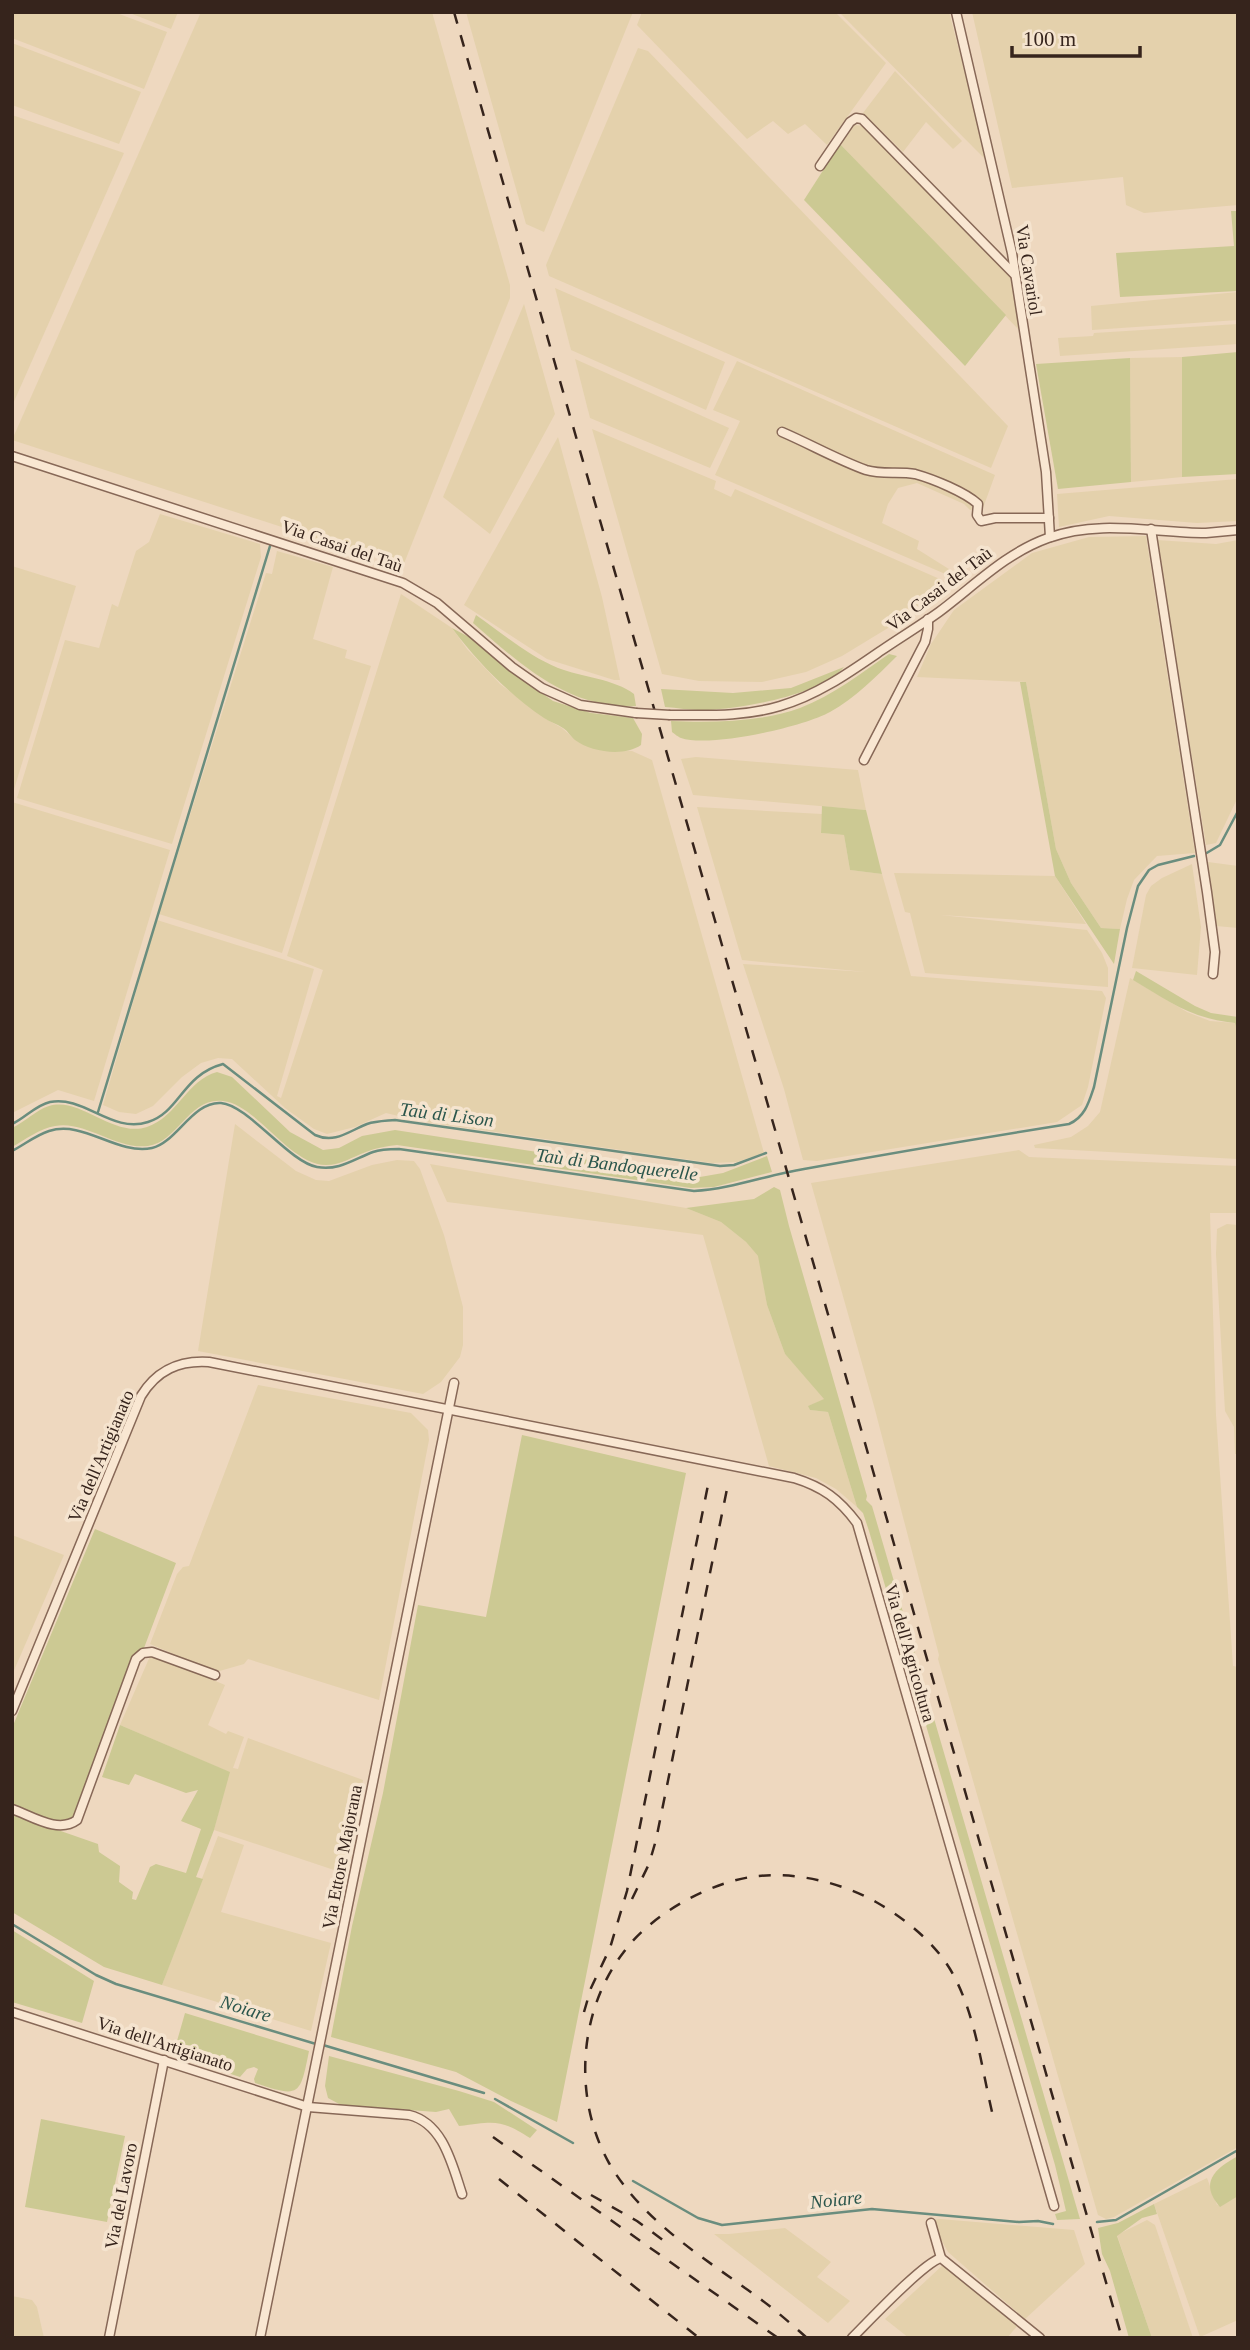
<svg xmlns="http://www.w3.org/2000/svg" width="1250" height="2350" font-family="Georgia,serif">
<rect width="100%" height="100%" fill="#eed8bf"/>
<!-- farmland -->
<g fill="#e4d1ac">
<polygon points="12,12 114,12 167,32 144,89 12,38"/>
<polygon points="127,12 178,12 171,29"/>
<polygon points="201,12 432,12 510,285 510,298 403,566 12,440"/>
<polygon points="466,12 633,12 544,232 526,224"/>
<polygon points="642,12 835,12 886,63 827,145 805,124 788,134 773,121 747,139 637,25"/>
<polygon points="839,12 949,12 970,92 985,159"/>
<polygon points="972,12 1238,12 1238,205 1144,213 1126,205 1123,177 1012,188"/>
<polygon points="12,43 141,92 119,144 12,105"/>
<polygon points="638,48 648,51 1008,426 991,468 549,276 546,265"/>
<polygon points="895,71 962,141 953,149 926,122 903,152 863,113"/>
<polygon points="12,115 124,153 12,406"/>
<polygon points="854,125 864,126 1011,278 1019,330 840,144"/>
<polygon points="555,288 725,362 706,410 571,350"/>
<polygon points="1238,292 1238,320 1092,330 1091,306"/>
<polygon points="524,304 555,414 490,534 443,497"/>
<polygon points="1238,324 1238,344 1060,356 1058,338 1093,336 1094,333"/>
<polygon points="1182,357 1182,477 1131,482 1130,358"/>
<polygon points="575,359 729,428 710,468 590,418"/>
<polygon points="737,361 995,475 983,508 970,510 964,504 917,483 898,488 888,504 882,523 919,541 917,549 960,576 957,579 715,475 740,421 713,410"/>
<polygon points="592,429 716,481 714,489 731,497 735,489 942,580 934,593 893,625 842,656 806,672 762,682 699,681 662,674"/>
<polygon points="558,437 602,597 620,680 614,680 547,659 464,605"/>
<polygon points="1238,479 1238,521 1197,523 1109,516 1059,527 1057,494"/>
<polygon points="160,514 260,544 261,557 172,844 17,798 65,640 99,648 112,604 118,607 136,551 149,542"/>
<polygon points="1146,536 1195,853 1157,856 1134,880 1127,899 1120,929 1101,928 1071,883 1056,849 1026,682 917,677 931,644 954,610 1032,553 1089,537"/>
<polygon points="1157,540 1216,544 1238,540 1238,797 1216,843 1206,845"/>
<polygon points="277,551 333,567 313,639 347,650 345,658 371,666 282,953 159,914 266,573 272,574"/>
<polygon points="12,566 76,586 12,796"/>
<polygon points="401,594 452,628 467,649 500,684 546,719 562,728 574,739 599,750 632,751 652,760 764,1153 737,1162 712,1163 419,1121 386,1113 355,1127 327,1134 314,1129 285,1108 232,1059 218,1058 201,1063 182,1077 153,1106 136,1114 119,1112 103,1105 157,920 314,969 277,1096 281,1098 323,970 287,956"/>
<polygon points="696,757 858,770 866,810 693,795 681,759"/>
<polygon points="12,802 170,850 94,1101 58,1090 12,1113"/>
<polygon points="697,807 822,814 821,833 844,835 850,870 882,874 911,976 1102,991 1106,998 1088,1087 1082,1105 1057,1122 817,1161 803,1160 784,1089 743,964 866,972 742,960"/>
<polygon points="1208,862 1238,866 1238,928 1216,926"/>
<polygon points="1192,864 1201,927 1197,975 1132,968 1146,895 1151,886 1162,878"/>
<polygon points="894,873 1055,876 1086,924 940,915 1087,930 1102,953 1108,968 1108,987 925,973 910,913 905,912"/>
<polygon points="1130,978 1187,1012 1210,1021 1235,1023 1238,1037 1238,1159 1035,1148 1034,1145 1071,1137 1088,1126 1100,1112"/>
<polygon points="235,1124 296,1171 316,1180 329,1181 372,1165 397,1160 414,1161 420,1169 444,1235 463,1307 463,1345 460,1357 441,1382 423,1394 198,1351"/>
<polygon points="1019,1150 1029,1157 1238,1166 1238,1213 1210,1213 1216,1415 1233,1666 1238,1667 1238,2147 1114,2217 1106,2219 1098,2215 938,1659 939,1655 874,1406 811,1183"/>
<polygon points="430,1164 686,1208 721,1222 746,1242 759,1257 767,1305 785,1354 825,1399 809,1406 810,1410 828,1412 857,1507 836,1489 816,1478 769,1466 703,1235 447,1202"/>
<polygon points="1227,1224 1238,1225 1238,1454 1235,1454 1234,1427 1225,1411 1216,1254 1217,1229"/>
<polygon points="258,1385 411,1413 428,1430 429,1440 379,1700 248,1659 244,1664 216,1672 150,1644 177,1574 183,1567 189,1566"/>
<polygon points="12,1535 64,1555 12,1675"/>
<polygon points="151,1654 225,1685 208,1725 226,1734 228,1731 244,1737 233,1768 238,1769 248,1738 363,1780 343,1873 214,1830 229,1772 120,1725"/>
<polygon points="218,1836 244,1845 221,1912 331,1943 311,2031 162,1985"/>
<polygon points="1207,2178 1217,2205 1238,2194 1238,2320 1200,2337 1154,2204"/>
<polygon points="940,2219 1074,2230 1085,2264 1025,2319 948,2252 938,2234 932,2220"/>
<polygon points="1147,2220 1155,2225 1193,2338 1152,2338 1117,2235"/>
<polygon points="785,2228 831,2262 817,2277 850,2301 828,2323 714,2234 729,2234"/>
<polygon points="944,2264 1018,2325 1007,2338 909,2338 885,2319"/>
<polygon points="12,2296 32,2300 37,2307 44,2338 12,2338"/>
</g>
<!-- green -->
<g fill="#ccc993">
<polygon points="840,144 1006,315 965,366 804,200"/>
<polygon points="1231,211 1238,211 1238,291 1120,297 1116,253 1234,246"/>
<polygon points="1238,352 1238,474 1182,477 1182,357"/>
<polygon points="1130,358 1131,482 1058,489 1036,364"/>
<path d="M476,615C502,633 528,656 558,668C581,677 615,679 634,694L636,706C569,710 520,664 473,623Z"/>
<path d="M452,628L469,637L505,667L553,701L591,713L633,718L642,734L641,745C624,757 591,752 575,740C570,736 568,731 563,728C557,724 550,722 544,718C508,693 478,663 452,628Z"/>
<path d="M889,654L897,656C877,676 855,698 830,712C803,727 710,748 681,738C680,738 673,733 672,732L671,721C711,723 763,722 800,708C833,695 860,674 889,654Z"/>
<path d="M844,667C821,695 744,708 708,710C694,711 679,708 665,707L661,689L733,693L791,688Z"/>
<polygon points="1020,682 1026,682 1056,849 1071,883 1101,928 1120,929 1114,964 1055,876"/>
<polygon points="822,806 866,810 882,874 850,870 844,835 821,833"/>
<path d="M1136,971L1195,1006L1211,1013L1238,1017V1037L1235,1023C1190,1018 1170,1002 1133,980Z"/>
<path d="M217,1072L232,1077L290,1132L323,1150L339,1148L362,1136L395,1130L700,1177L723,1173L767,1156L772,1172L714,1187L691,1188L397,1145C386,1146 376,1148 366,1152C352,1157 341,1165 326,1165C290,1165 256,1104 223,1101C189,1097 178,1142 148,1146C116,1150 85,1120 55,1126C40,1128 25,1140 12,1147V1128C25,1122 36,1110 49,1106C80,1096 113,1138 147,1127C177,1117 187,1080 217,1072Z"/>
<polygon points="774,1187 780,1190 789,1226 867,1496 866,1500 872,1506 1080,2219 1057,2220 1055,2214 1066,2211 1055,2165 869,1531 863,1513 857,1507 828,1412 810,1410 808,1406 824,1399 785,1354 767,1305 758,1256 746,1242 721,1222 686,1208 754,1199"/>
<polygon points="522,1435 686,1473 557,2122 511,2101 456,2072 331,2037 352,1926 383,1793 418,1605 486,1617"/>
<path d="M95,1529L176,1563L144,1648L135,1654L76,1817C62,1829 28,1812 12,1806V1728Z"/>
<polygon points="120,1725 230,1772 214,1830 196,1877 203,1879 162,1985 104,1967 12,1912 12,1814 98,1844 99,1852 120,1866 119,1882 133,1892 132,1899 136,1900 150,1867 156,1864 186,1873 201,1829 181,1821 198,1790 186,1793 135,1774 129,1785 102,1777"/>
<polygon points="12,1930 94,1981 82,2023 12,2002"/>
<path d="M185,2013L309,2051C300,2096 300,2098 255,2083L254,2079L258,2069L254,2067L247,2069L240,2077L173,2055Z"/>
<path d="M329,2056L459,2091L494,2102L537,2130L530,2138C499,2118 494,2122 459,2126L449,2109L436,2112L341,2105L328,2098L325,2086Z"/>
<polygon points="41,2119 125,2136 107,2222 25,2207"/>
<path d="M1238,2156V2196L1220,2207C1199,2183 1214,2169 1238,2156Z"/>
<polygon points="1154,2204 1157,2214 1142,2218 1117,2236 1152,2338 1129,2338 1110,2271 1102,2254 1098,2228 1118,2223"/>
</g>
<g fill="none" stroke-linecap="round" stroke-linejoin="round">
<!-- stream -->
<g stroke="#6a8d7e" stroke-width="2.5">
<polyline points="1205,854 1220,845 1238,811"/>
<polyline points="98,1112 270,546"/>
<path d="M12,1124C25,1118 36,1105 50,1102C84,1095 112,1134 148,1122C180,1112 182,1075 223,1064L315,1135C335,1144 349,1131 367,1124C376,1121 385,1121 395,1120L720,1166L734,1165L766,1153"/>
<path d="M12,1151C24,1145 36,1135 49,1131C84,1120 116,1155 152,1148C176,1143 193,1101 221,1103C248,1105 289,1162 317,1167C339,1171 354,1159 373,1152C381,1149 390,1149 399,1149L694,1191C731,1189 767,1175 804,1169C892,1153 981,1138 1069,1124C1085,1117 1089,1102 1094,1087L1127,928L1138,886L1149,870L1158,865L1194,856"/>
<polyline points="12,1924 96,1975 116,1984 316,2044"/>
<polyline points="323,2045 484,2093"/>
<polyline points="495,2099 573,2143"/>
<polyline points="633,2181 698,2218 722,2225 872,2209 1019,2222 1038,2221 1053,2224"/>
<polyline points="1097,2222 1116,2220 1238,2150"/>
</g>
<!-- minor casing -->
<g stroke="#876857" stroke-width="11">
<g id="minor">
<polyline points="956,12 1012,253 1046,472 1050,537"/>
<polyline points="820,166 850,122 856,118 862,119 1014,274"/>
<path d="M782,432C810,444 838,460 866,470C882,475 899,471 915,474C933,479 965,492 978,504L977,515L981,521L995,518H1049"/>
<polyline points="12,456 403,583 437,603 512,667 542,688 580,705 636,713"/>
<polyline points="1151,529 1207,892 1215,952 1213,974"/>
<path d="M670,715C706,715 744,717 780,706C818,695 850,672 882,650C901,637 921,625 939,612C975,585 1006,553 1048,538C1100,519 1153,533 1206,533C1217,532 1227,531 1238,530"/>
<polyline points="864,760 925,642 928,629 928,619"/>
<path d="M12,1711L141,1396C157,1370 179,1360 209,1362L794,1478C823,1487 839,1499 857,1523L1054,2206"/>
<path d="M12,1809C32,1816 58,1834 77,1820L136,1659L143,1653L152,1652L215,1675"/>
<path d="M12,2012L308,2107L409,2115C443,2123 452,2164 462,2194"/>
<polyline points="931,2223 941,2258"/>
<polyline points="109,2338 164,2060"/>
<polyline points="260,2338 454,1383"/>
<path d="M852,2338C869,2321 923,2263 941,2258L1040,2338"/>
</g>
</g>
<!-- minor -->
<use href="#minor" stroke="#f9e7d2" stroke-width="8"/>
<!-- rail -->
<g stroke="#36241c" stroke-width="2.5" stroke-dasharray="12 12" stroke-linecap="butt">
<polyline points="454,12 1122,2338"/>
<polyline points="632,1899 649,1864 656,1840 728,1484"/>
<polyline points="584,2012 591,1988 610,1948 627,1891 709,1480"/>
<polyline points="493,2137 778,2338"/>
<polyline points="499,2179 699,2338"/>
<polyline points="591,2195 637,2221 671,2246"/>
<path d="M807,2338C787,2320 767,2303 745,2288C695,2252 641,2218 609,2163C573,2099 578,2012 623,1953C651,1914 711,1881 758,1876C798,1872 842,1883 876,1902C904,1918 933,1941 950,1969C976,2013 981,2067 993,2116"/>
</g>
<!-- minor-bridge casing -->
<g stroke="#876857" stroke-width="11" stroke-linecap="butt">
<polyline id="minor-bridge" points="636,713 670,715"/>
</g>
<!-- minor-bridge -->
<use href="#minor-bridge" stroke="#f9e7d2" stroke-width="8"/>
</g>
<g text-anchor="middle" stroke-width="7" stroke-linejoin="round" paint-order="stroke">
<!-- street labels -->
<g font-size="18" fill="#36241c" stroke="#f5e4cf">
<text transform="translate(1029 270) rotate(81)" y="6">Via Cavariol</text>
<text transform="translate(342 546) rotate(19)" y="6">Via Casai del Taù</text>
<text transform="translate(939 589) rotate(-37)" y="6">Via Casai del Taù</text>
<text transform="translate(101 1456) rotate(-67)" y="6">Via dell'Artigianato</text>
<text transform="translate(910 1653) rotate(74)" y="6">Via dell'Agricoltura</text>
<text transform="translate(342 1857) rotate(-79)" y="6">Via Ettore Majorana</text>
<text transform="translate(165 2044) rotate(18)" y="6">Via dell'Artigianato</text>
<text transform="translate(121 2196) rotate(-79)" y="6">Via del Lavoro</text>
</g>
<!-- water labels -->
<g font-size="19" font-style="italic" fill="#2b564c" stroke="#f5e4cf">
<text transform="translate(447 1114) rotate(7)" y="7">Taù di Lison</text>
<text transform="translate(617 1164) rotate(7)" y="7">Taù di Bandoquerelle</text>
<text transform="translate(246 2008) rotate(17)" y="7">Noiare</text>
<text transform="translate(836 2199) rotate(-6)" y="7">Noiare</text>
</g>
</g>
<!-- border -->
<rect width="1250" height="2350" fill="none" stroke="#36241c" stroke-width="28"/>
<!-- scale -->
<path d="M1012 46v10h128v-10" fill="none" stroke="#36241c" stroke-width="3.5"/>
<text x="1023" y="46" font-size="21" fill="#36241c" stroke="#f5e4cf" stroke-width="5" paint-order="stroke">100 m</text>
</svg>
